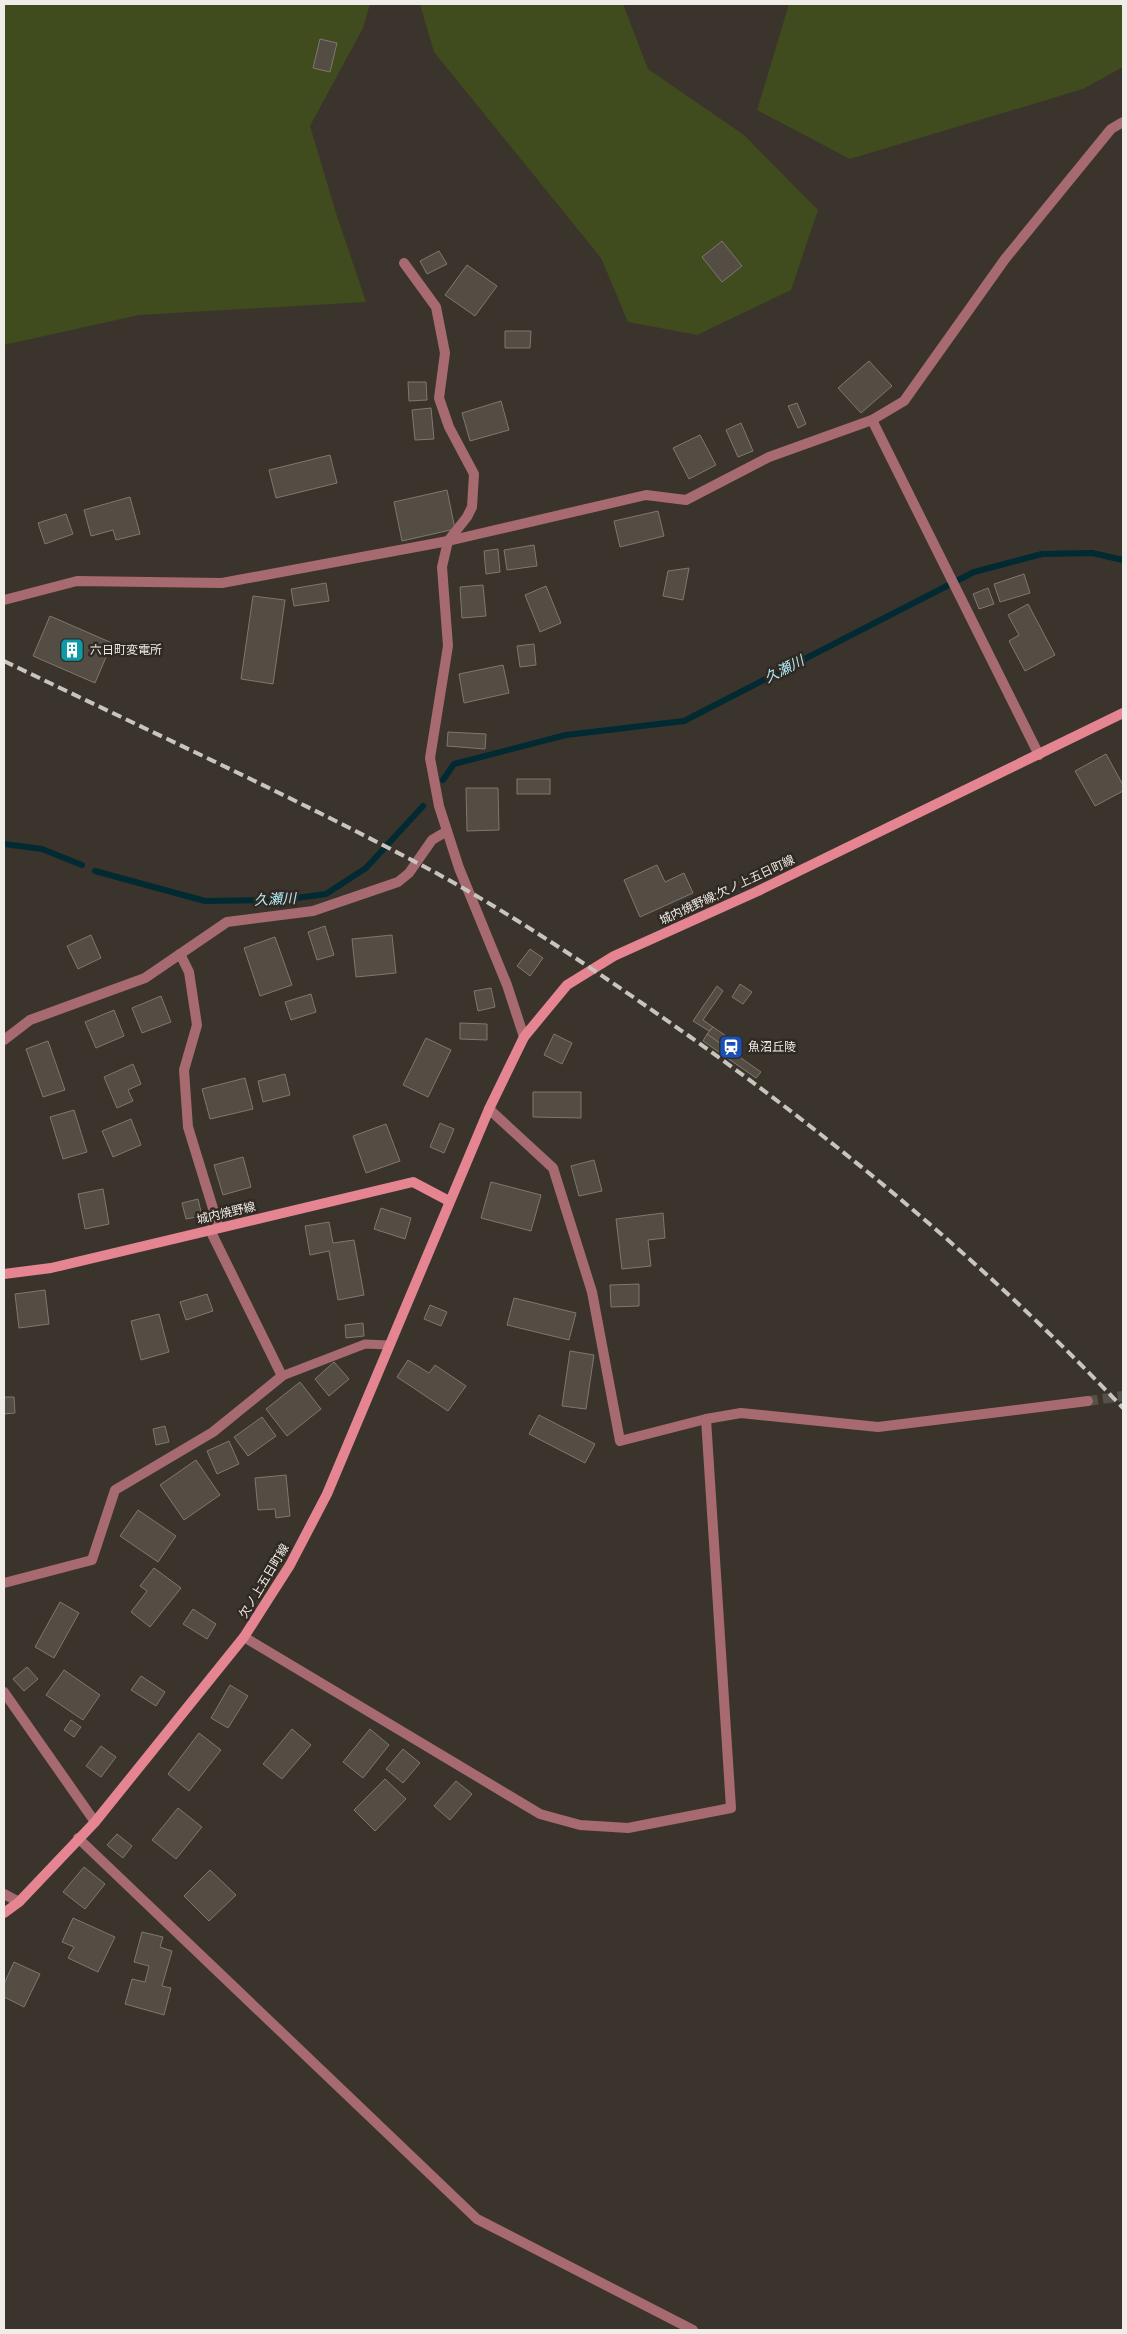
<svg xmlns="http://www.w3.org/2000/svg" width="1127" height="2334" font-family="Arial,'Noto Sans JP',sans-serif">
<rect width="100%" height="100%" fill="#3a342c"/>
<!-- green -->
<g fill="#404b1e">
<polygon points="4,4 370,4 363,28 310,126 336,213 366,302 139,315 4,345"/>
<polygon points="420,4 623,4 648,69 744,135 818,210 791,290 697,335 628,322 601,258 434,52"/>
<polygon points="789,4 1123,4 1123,67 1083,89 850,159 757,110"/>
</g>
<g fill="none" stroke-linecap="round" stroke-linejoin="round">
<!-- stream -->
<g stroke="#012a33" stroke-width="6">
<polyline points="443,780 454,764 566,735 684,721 974,572 1042,554 1092,553 1123,560"/>
<polyline points="4,844 42,849 82,865"/>
<polyline points="95,871 205,901 281,900 326,894 366,868 423,806"/>
</g>
</g>
<!-- building -->
<g fill="#534d44" stroke="#7f786f">
<polygon points="320,39 337,43 330,72 313,68"/>
<polygon points="722,241 742,266 722,282 702,257"/>
<polygon points="439,251 447,264 427,274 420,261"/>
<polygon points="467,265 497,286 475,316 445,295"/>
<polygon points="505,331 531,331 530,348 505,348"/>
<polygon points="869,361 892,386 861,413 838,388"/>
<polygon points="408,382 426,382 427,400 409,401"/>
<polygon points="501,401 509,430 470,441 462,413"/>
<polygon points="797,403 806,424 798,428 788,406"/>
<polygon points="431,408 434,439 415,440 412,410"/>
<polygon points="741,423 753,451 738,457 726,430"/>
<polygon points="700,435 716,465 689,479 673,448"/>
<polygon points="330,455 337,483 276,498 269,470"/>
<polygon points="447,490 455,529 402,541 394,502"/>
<polygon points="130,497 140,534 116,540 113,530 91,536 84,510"/>
<polygon points="658,511 664,536 620,547 614,521"/>
<polygon points="66,514 73,534 45,544 38,523"/>
<polygon points="534,545 537,566 507,570 504,550"/>
<polygon points="498,549 500,572 486,574 484,551"/>
<polygon points="689,568 683,600 663,596 668,571"/>
<polygon points="1024,574 1030,593 1000,602 994,584"/>
<polygon points="326,583 329,601 294,606 291,589"/>
<polygon points="483,585 486,616 462,618 460,587"/>
<polygon points="546,586 561,623 540,632 525,595"/>
<polygon points="988,588 994,604 979,609 973,594"/>
<polygon points="253,596 285,600 273,684 241,679"/>
<polygon points="1028,604 1055,655 1025,671 1009,641 1019,635 1008,615"/>
<polygon points="50,616 112,643 95,683 33,656"/>
<polygon points="534,644 536,665 520,667 517,646"/>
<polygon points="503,665 509,693 464,703 459,674"/>
<polygon points="448,732 486,734 485,749 447,746"/>
<polygon points="1106,754 1123,785 1123,791 1095,806 1075,771"/>
<rect x="517" y="779" width="33" height="15"/>
<polygon points="466,788 498,788 499,830 467,831"/>
<polygon points="657,865 665,882 684,873 693,893 640,917 624,880"/>
<polygon points="325,926 334,955 317,960 308,932"/>
<polygon points="91,935 101,958 78,969 67,946"/>
<polygon points="392,935 396,973 356,977 352,939"/>
<polygon points="275,937 292,985 260,996 244,948"/>
<polygon points="530,949 543,958 530,976 517,966"/>
<polygon points="740,984 752,992 743,1004 732,997"/>
<polygon points="717,986 723,991 703,1020 713,1027 709,1031 693,1021"/>
<polygon points="491,988 495,1007 478,1011 474,991"/>
<polygon points="311,994 316,1012 291,1020 285,1002"/>
<polygon points="161,996 171,1022 142,1033 132,1008"/>
<polygon points="114,1010 124,1036 96,1048 85,1022"/>
<polygon points="460,1023 487,1024 487,1040 460,1039"/>
<polygon points="713,1027 741,1046 736,1055 707,1034"/>
<polygon points="554,1034 572,1043 562,1064 544,1055"/>
<polygon points="707,1034 761,1072 756,1078 703,1041"/>
<polygon points="426,1038 451,1050 428,1097 403,1085"/>
<polygon points="48,1041 65,1090 43,1097 26,1049"/>
<polygon points="133,1064 141,1084 128,1090 133,1101 117,1108 104,1077"/>
<polygon points="285,1074 290,1095 263,1102 258,1081"/>
<polygon points="245,1078 253,1109 210,1119 202,1089"/>
<polygon points="533,1092 581,1092 581,1118 533,1117"/>
<polygon points="74,1110 87,1152 63,1159 50,1117"/>
<polygon points="131,1119 141,1145 113,1157 102,1131"/>
<polygon points="440,1123 454,1129 444,1153 430,1147"/>
<polygon points="386,1124 400,1161 366,1173 353,1136"/>
<polygon points="243,1157 251,1187 223,1195 214,1165"/>
<polygon points="594,1160 602,1191 579,1196 571,1166"/>
<polygon points="491,1182 541,1195 531,1231 481,1218"/>
<polygon points="103,1189 109,1224 85,1229 78,1194"/>
<polygon points="198,1199 202,1216 186,1219 182,1203"/>
<polygon points="381,1208 411,1218 405,1239 374,1229"/>
<polygon points="663,1213 665,1238 648,1240 651,1266 622,1269 616,1219"/>
<polygon points="329,1222 333,1243 354,1240 364,1295 338,1300 329,1251 310,1255 305,1226"/>
<polygon points="639,1284 639,1306 611,1307 610,1285"/>
<polygon points="45,1290 49,1324 19,1328 15,1294"/>
<polygon points="207,1294 213,1311 186,1320 180,1302"/>
<polygon points="514,1298 576,1313 569,1340 507,1325"/>
<polygon points="430,1305 447,1312 441,1326 424,1319"/>
<polygon points="159,1314 169,1352 141,1360 131,1321"/>
<polygon points="363,1323 364,1336 346,1338 345,1325"/>
<polygon points="570,1351 594,1355 586,1409 562,1406"/>
<polygon points="408,1360 429,1373 435,1365 466,1386 448,1411 397,1377"/>
<polygon points="334,1362 349,1379 329,1396 315,1379"/>
<polygon points="300,1382 321,1409 287,1436 266,1409"/>
<polygon points="4,1397 14,1397 15,1413 4,1414"/>
<polygon points="539,1415 595,1444 585,1463 529,1434"/>
<polygon points="262,1417 276,1436 248,1456 234,1437"/>
<polygon points="165,1426 169,1442 156,1445 153,1429"/>
<polygon points="229,1441 239,1464 217,1474 207,1451"/>
<polygon points="196,1460 220,1495 184,1520 160,1485"/>
<polygon points="286,1475 290,1516 276,1518 275,1509 258,1510 255,1478"/>
<polygon points="138,1510 176,1536 158,1562 120,1536"/>
<polygon points="154,1568 181,1588 150,1627 131,1612 147,1591 140,1586"/>
<polygon points="60,1602 79,1613 54,1658 35,1647"/>
<polygon points="193,1609 216,1624 207,1639 183,1624"/>
<polygon points="27,1667 38,1679 24,1691 13,1679"/>
<polygon points="64,1670 100,1695 83,1720 46,1695"/>
<polygon points="141,1676 165,1692 156,1706 131,1690"/>
<polygon points="230,1685 248,1696 228,1728 211,1718"/>
<polygon points="71,1720 81,1727 74,1737 64,1730"/>
<polygon points="292,1729 311,1745 282,1779 263,1764"/>
<polygon points="370,1729 389,1745 363,1778 343,1762"/>
<polygon points="199,1733 221,1750 189,1791 168,1774"/>
<polygon points="101,1746 116,1757 101,1777 86,1766"/>
<polygon points="403,1749 420,1763 403,1783 386,1769"/>
<polygon points="385,1779 406,1799 375,1831 354,1810"/>
<polygon points="456,1781 472,1794 450,1820 434,1806"/>
<polygon points="178,1808 202,1827 176,1859 152,1840"/>
<polygon points="117,1834 132,1846 123,1858 107,1845"/>
<polygon points="84,1867 105,1884 85,1909 63,1892"/>
<polygon points="210,1870 236,1895 209,1921 184,1896"/>
<polygon points="73,1918 115,1937 98,1972 68,1958 74,1947 62,1942"/>
<polygon points="142,1932 163,1937 160,1947 172,1951 162,1986 171,1988 164,2015 125,2004 132,1979 145,1982 149,1966 134,1962"/>
<polygon points="14,1962 40,1974 24,2007 4,1997 4,1984"/>
</g>
<g fill="none" stroke-linecap="round" stroke-linejoin="round">
<!-- minor-tunnel -->
<polyline stroke="#555048" stroke-width="10" stroke-dasharray="10 5" stroke-linecap="butt" points="1088,1401 1123,1396"/>
<!-- service -->
<polyline stroke="#a76a71" stroke-width="9" points="282,1376 365,1344 389,1345"/>
<!-- minor -->
<g stroke="#a76a71" stroke-width="10">
<polyline points="404,263 436,307 445,353 439,398 449,427 474,474 472,507 467,517 448,541 442,567 448,646 430,758 439,806 459,868 507,985 524,1037"/>
<polyline points="872,420 1039,755"/>
<polyline points="4,600 77,581 222,583 448,541 646,495 686,500 769,457 872,420 904,401 1005,259 1111,129 1123,122"/>
<polyline points="180,954 189,972 197,1025 184,1070 188,1127 219,1228"/>
<polyline points="4,1040 30,1020 145,978 227,922 313,911 398,882 409,873 432,840 447,831"/>
<polyline points="489,1109 553,1168 592,1292 620,1441 706,1419 741,1413 878,1427 1088,1401"/>
<polyline points="4,1583 92,1560 115,1490 213,1432 282,1376 210,1230"/>
<polyline points="244,1637 540,1814 580,1825 628,1828 731,1808 706,1419"/>
<polyline points="4,1692 95,1822"/>
<polyline points="4,1894 19,1902"/>
</g>
<!-- tertiary -->
<polyline stroke="#a76a71" stroke-width="10" points="78,1838 477,2219 693,2330"/>
<!-- secondary -->
<g stroke="#e68592" stroke-width="10">
<polyline points="4,1274 51,1268 413,1182 449,1201"/>
<polyline points="4,1913 19,1902 95,1822 244,1637 290,1565 327,1494 489,1109 524,1037 567,985 614,956 758,891 1123,713"/>
</g>
<!-- rail -->
<path stroke="#c8c4be" stroke-width="4" stroke-dasharray="10 5" stroke-linecap="butt" d="M4,661C149,731 296,798 438,874C525,922 608,979 689,1036C845,1147 991,1269 1123,1408"/>
</g>
<!-- icons -->
<defs>
<g id="building-square" transform="scale(1.25)"><rect x="-9" y="-9" width="18" height="18" rx="4" fill="#0f9aa8" stroke="#302a23"/><path d="M-4-6H4V6H1V3H-1V6H-4ZM-2.5-4.3h1.7v1.8h-1.7ZM.8-4.3h1.7v1.8H.8ZM-2.5-1h1.7V.8h-1.7ZM.8-1h1.7V.8H.8Z" fill="#fff"/></g>
<g id="station-square" transform="scale(1.25)"><rect x="-9" y="-9" width="18" height="18" rx="4" fill="#1a4fb4" stroke="#302a23"/><path d="M-3-6H3Q5-6 5-4V2Q5 4 3 4L4.5 6H3L1.5 4h-3L-3 6H-4.5L-3 4Q-5 4-5 2V-4Q-5-6-3-6ZM-3.5-4v3h7v-3ZM-3.5 1v1.5H-2V1ZM2 1v1.5H3.5V1Z" fill="#fff"/></g>
</defs>
<g fill-rule="evenodd">
<use href="#building-square" x="72" y="650"/>
<use href="#station-square" x="731" y="1047"/>
</g>
<g text-anchor="middle" stroke-width="5" stroke-linejoin="round" paint-order="stroke">
<!-- poi labels -->
<g font-size="12" fill="#f0ece7" stroke="#302a23" text-anchor="start">
<text x="90" y="654">六日町変電所</text>
<text x="748" y="1051">魚沼丘陵</text>
</g>
<!-- street labels -->
<g font-size="12" fill="#f0ece7" stroke="#302a23">
<text transform="translate(727 890) rotate(-25)" y="4">城内焼野線;欠ノ上五日町線</text>
<text transform="translate(226 1213) rotate(-13)" y="4">城内焼野線</text>
<text transform="translate(264 1581) rotate(-59)" y="4">欠ノ上五日町線</text>
</g>
<!-- water labels -->
<g font-size="14" font-style="italic" fill="#b4eaf8" stroke="#302a23">
<text transform="translate(784 669) rotate(-27)" y="5">久瀬川</text>
<text transform="translate(275 899) rotate(-3)" y="5">久瀬川</text>
</g>
</g>
<!-- border -->
<rect width="1127" height="2334" fill="none" stroke="#f0ece7" stroke-width="10"/>
</svg>
